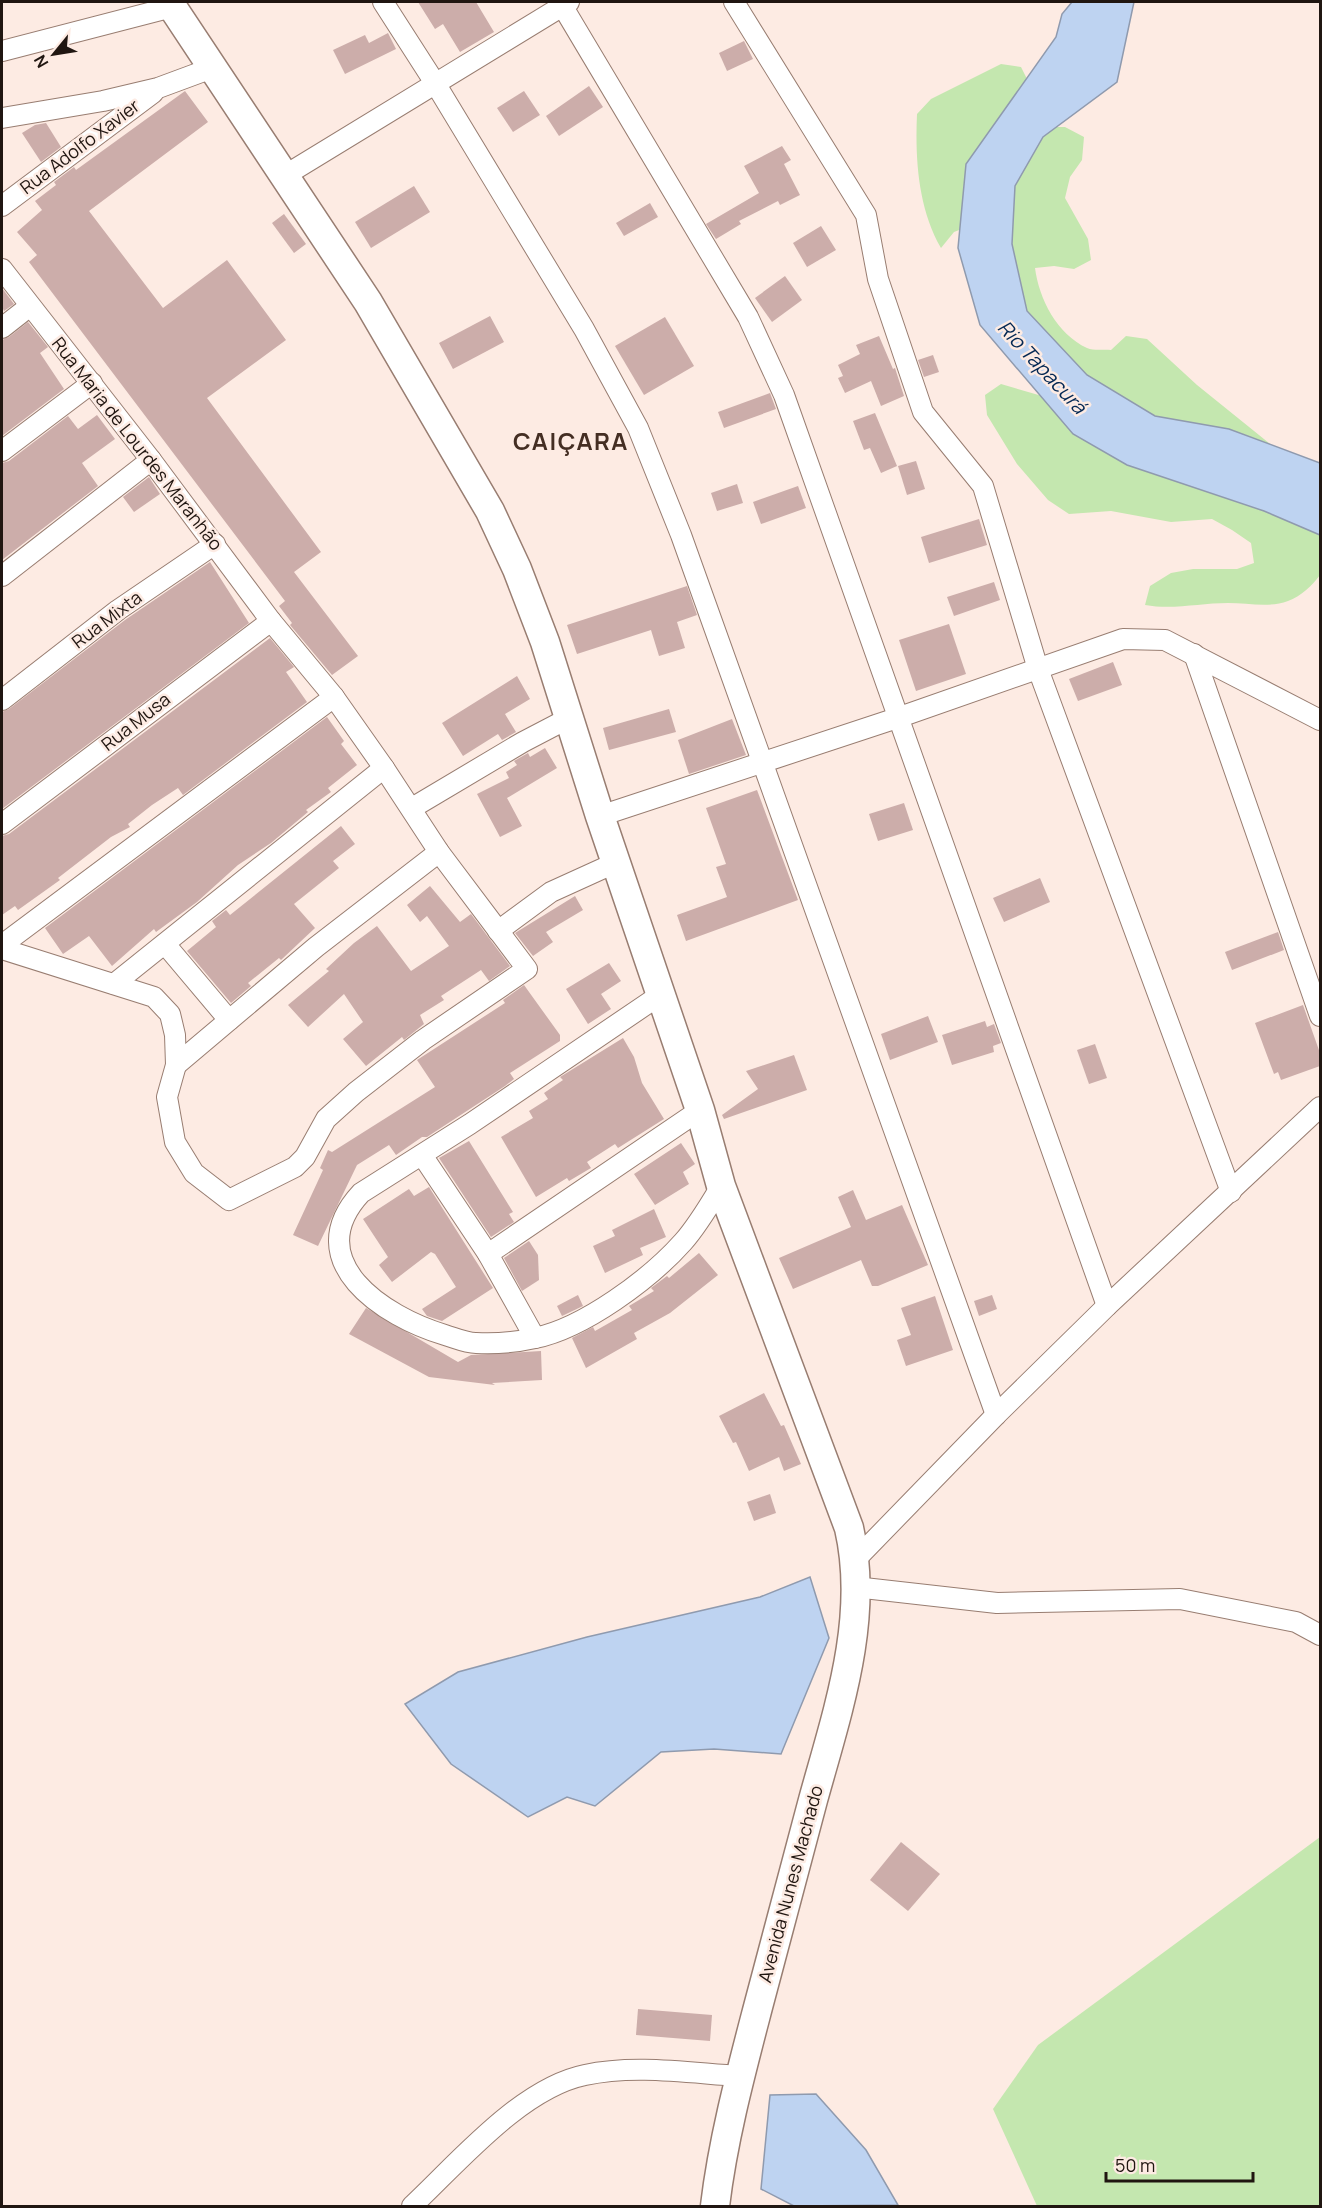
<svg xmlns="http://www.w3.org/2000/svg" width="1322" height="2208" font-family="Manrope,sans-serif">
<rect width="100%" height="100%" fill="#fdebe3"/>
<!-- green -->
<g fill="#c4e7af">
<path d="M1001,64L1021,67L1031,87L1045,127H1065L1084,137L1082,160L1070,177L1065,198L1088,239L1091,260L1074,269L1054,266L1035,268C1039,299 1057,334 1087,348C1094,351 1104,349 1111,350L1126,336L1147,339L1197,385L1285,456L1320,474V575C1312,586 1301,596 1288,601C1269,608 1248,603 1228,603C1200,603 1173,610 1145,605L1150,586L1171,573L1193,569H1237L1254,563L1251,543L1232,530L1212,519L1171,522L1111,511L1069,514L1048,500L1017,464L987,415L985,395L1001,384L1042,396L1071,384L972,225L954,232L941,248C918,208 915,159 917,114L931,99Z"/>
<polygon points="1320,1837 1320,2206 1037,2206 993,2109 1038,2045"/>
</g>
<!-- water -->
<g fill="#bed3f1" stroke="#8f9aae" stroke-width="1.5">
<polygon points="1072,2 1134,2 1117,82 1043,137 1015,186 1012,244 1027,311 1087,375 1155,416 1229,429 1320,463 1320,535 1264,511 1127,465 1073,434 980,325 958,248 966,164 1056,37 1062,14"/>
<polygon points="810,1577 829,1638 781,1754 714,1749 661,1752 595,1806 567,1797 528,1817 451,1764 405,1704 458,1672 587,1637 760,1597"/>
<polygon points="816,2094 866,2150 898,2205 794,2206 761,2189 770,2095"/>
</g>
<!-- building -->
<g fill="#ccadaa">
<polygon points="418,2 476,2 494,32 460,52 443,24 435,29"/>
<polygon points="388,33 396,49 345,74 333,50 365,35 369,43"/>
<polygon points="744,41 753,59 727,71 719,53"/>
<polygon points="589,86 603,107 559,136 546,116"/>
<polygon points="185,91 208,122 89,211 163,308 227,260 286,340 207,398 321,552 294,572 358,656 332,675 290,625 292,623 279,606 285,601 29,262 37,255 17,232 42,210 35,201 56,185 54,182 74,167 76,170"/>
<polygon points="524,91 540,115 513,132 497,108"/>
<polygon points="46,123 61,147 41,162 22,133 35,125"/>
<polygon points="782,146 791,160 784,164 800,195 780,205 778,201 739,221 741,224 716,239 706,224 759,193 744,166"/>
<polygon points="414,186 430,212 371,248 355,222"/>
<polygon points="650,203 658,217 624,236 616,223"/>
<polygon points="284,214 306,244 294,253 272,223"/>
<polygon points="821,226 836,250 807,267 793,243"/>
<polygon points="785,276 802,300 772,322 755,298"/>
<polygon points="2,288 14,304 4,311 2,307"/>
<polygon points="490,316 504,342 453,369 439,343"/>
<polygon points="665,317 694,366 644,395 615,346"/>
<polygon points="28,322 48,347 40,353 64,389 2,436 2,340 9,337"/>
<polygon points="879,336 893,369 895,368 904,396 881,406 871,381 845,393 838,378 843,376 838,365 860,354 856,345"/>
<polygon points="933,355 939,372 924,377 918,360"/>
<polygon points="770,393 776,409 724,428 718,412"/>
<polygon points="875,413 897,466 881,473 870,448 864,450 853,421"/>
<polygon points="97,415 115,439 82,463 98,486 2,560 2,463 9,461 68,416 78,429"/>
<polygon points="916,461 925,489 907,495 898,466"/>
<polygon points="149,477 160,494 134,512 123,497"/>
<polygon points="737,484 743,503 717,511 711,493"/>
<polygon points="798,486 806,508 761,524 753,502"/>
<polygon points="979,519 987,545 929,563 921,537"/>
<polygon points="210,562 249,623 2,809 2,712 9,709 125,620"/>
<polygon points="994,582 1000,600 954,616 947,597"/>
<polygon points="687,586 697,615 677,622 685,648 659,656 651,630 577,654 567,625"/>
<polygon points="949,624 966,674 916,691 899,640"/>
<polygon points="270,638 294,667 286,672 307,702 183,795 178,788 152,805 128,824 130,827 111,837 58,878 60,880 18,910 15,906 2,915 2,836 9,834"/>
<polygon points="1113,662 1122,685 1078,701 1069,679"/>
<polygon points="517,676 530,699 505,714 516,732 502,740 498,734 463,756 442,723"/>
<polygon points="669,709 676,732 609,750 603,728"/>
<polygon points="327,717 344,741 341,744 357,765 328,788 331,792 306,810 308,812 271,843 238,865 197,902 156,932 154,929 112,966 89,936 63,954 45,928"/>
<polygon points="732,719 746,755 689,774 678,740"/>
<polygon points="545,748 557,768 507,798 522,826 500,837 477,794 509,778 506,772 517,765 514,761 528,753 530,757"/>
<polygon points="757,790 798,900 686,941 677,915 727,897 716,867 726,864 706,808"/>
<polygon points="904,803 913,830 878,841 869,814"/>
<polygon points="341,826 355,844 333,861 339,868 294,904 315,928 281,960 279,958 248,983 251,986 231,1003 187,951 216,927 212,921 226,910 230,915"/>
<polygon points="1040,878 1050,902 1004,922 993,898"/>
<polygon points="430,886 460,922 471,914 510,966 489,981 481,970 441,996 444,1000 420,1015 424,1024 404,1040 402,1037 366,1066 343,1039 363,1022 344,994 308,1027 288,1005 329,971 326,969 354,943 377,926 411,971 449,946 427,916 420,922 407,905"/>
<polygon points="575,896 583,910 546,932 553,942 533,956 515,933"/>
<polygon points="1278,932 1284,950 1232,970 1225,952"/>
<polygon points="609,963 621,981 601,994 611,1009 588,1024 566,989"/>
<polygon points="524,985 560,1035 560,1041 510,1073 514,1079 505,1086 427,1137 422,1137 396,1155 389,1145 357,1165 318,1246 293,1235 323,1170 320,1168 328,1150 332,1152 435,1087 417,1060 505,1003 503,1000"/>
<polygon points="1303,1005 1320,1053 1320,1066 1281,1080 1278,1072 1274,1074 1255,1023"/>
<polygon points="928,1016 938,1042 890,1060 881,1034"/>
<polygon points="985,1021 987,1027 994,1024 1001,1043 993,1046 994,1052 952,1065 942,1035"/>
<polygon points="623,1038 634,1057 642,1083 664,1119 618,1148 615,1144 587,1162 591,1168 569,1181 567,1178 536,1197 501,1137 533,1118 529,1111 548,1099 544,1093 563,1080 560,1077"/>
<polygon points="1095,1044 1107,1078 1089,1084 1077,1050"/>
<polygon points="794,1055 807,1090 724,1119 722,1115 758,1089 746,1071"/>
<polygon points="469,1141 513,1212 509,1214 514,1222 491,1237 439,1158"/>
<polygon points="681,1143 695,1164 683,1172 689,1184 655,1205 634,1174"/>
<polygon points="429,1187 493,1288 442,1321 427,1316 422,1309 456,1287 435,1254 431,1252 392,1282 379,1265 388,1257 363,1219 409,1189 414,1196"/>
<polygon points="853,1190 866,1220 902,1205 928,1265 878,1286 872,1286 861,1260 793,1289 779,1258 851,1227 838,1197"/>
<polygon points="654,1209 666,1237 640,1248 643,1255 605,1273 593,1246 615,1236 612,1230"/>
<polygon points="529,1241 538,1255 539,1280 522,1291 504,1258"/>
<polygon points="699,1253 718,1275 670,1313 634,1333 637,1339 586,1368 572,1338 593,1327 595,1331 632,1310 629,1306 654,1291 651,1288 667,1276 669,1278"/>
<polygon points="578,1295 583,1306 562,1316 557,1306"/>
<polygon points="992,1295 997,1309 979,1316 974,1301"/>
<polygon points="935,1296 953,1350 906,1366 897,1340 911,1335 901,1308"/>
<polygon points="366,1308 458,1362 471,1355 541,1351 542,1380 492,1383 495,1385 429,1377 349,1334"/>
<polygon points="764,1393 781,1426 784,1425 801,1464 784,1471 779,1457 749,1471 736,1442 733,1443 719,1416"/>
<polygon points="770,1494 776,1513 754,1521 747,1502"/>
<polygon points="901,1842 940,1874 908,1911 870,1880"/>
<polygon points="638,2009 712,2015 710,2041 636,2035"/>
</g>
<g fill="none" stroke-linecap="round" stroke-linejoin="round">
<!-- street casing -->
<g stroke="#987d71" stroke-width="22">
<g id="street">
<polyline points="383,2 435,83 584,329 638,428 681,535 996,1415"/>
<polyline points="560,2 748,317 784,395 1107,1306"/>
<polyline points="734,2 866,215 878,279 923,412 983,486 1038,669 1231,1192"/>
<polyline points="2,51 172,7"/>
<polyline points="2,118 103,101 158,88 212,68"/>
<polyline points="284,176 569,2"/>
<polyline points="2,206 153,93"/>
<polyline points="2,269 151,460 271,621 334,697 384,768 439,852 527,969 423,1040 356,1092 326,1119 305,1157 295,1167 229,1200 194,1173 175,1142 167,1097 176,1065 175,1035 170,1014 154,997 2,949"/>
<polyline points="2,328 30,306"/>
<polyline points="2,451 92,383"/>
<polyline points="2,576 151,460"/>
<polyline points="1194,654 1320,1016"/>
<polyline points="2,700 118,610 215,544"/>
<polyline points="412,808 523,742 569,718"/>
<polyline points="600,816 897,718 1123,639 1165,640 1320,720"/>
<polyline points="2,824 271,621"/>
<polyline points="498,931 551,892 617,862"/>
<polyline points="165,944 229,1020"/>
<polyline points="2,945 334,697"/>
<polyline points="114,984 384,768"/>
<path d="M660,995L470,1124L361,1193C298,1261 384,1317 445,1335C455,1338 466,1343 476,1343C494,1344 517,1342 535,1338C584,1328 650,1279 683,1242C698,1225 709,1206 721,1186"/>
<polyline points="176,1065 316,947 439,852"/>
<polyline points="422,1155 488,1254 535,1338"/>
<polyline points="488,1254 700,1110"/>
<polyline points="856,1559 996,1415 1107,1306 1320,1107"/>
<polyline points="855,1587 997,1603 1180,1599 1296,1622 1320,1635"/>
<path d="M412,2206C458,2163 521,2088 585,2075C634,2064 690,2073 740,2076"/>
</g>
</g>
<!-- secondary casing -->
<g stroke="#987d71" stroke-width="31">
<path id="secondary" d="M169,2L368,302L490,511L517,569L545,642L600,816L700,1110L721,1186L849,1528C870,1619 837,1713 813,1800C795,1869 777,1938 758,2007C741,2072 723,2139 715,2206"/>
</g>
<!-- street -->
<use href="#street" stroke="#fff" stroke-width="20"/>
<!-- secondary -->
<use href="#secondary" stroke="#fff" stroke-width="28"/>
</g>
<g text-anchor="middle" stroke-width="5" stroke-linejoin="round" paint-order="stroke">
<!-- street labels -->
<g font-size="18" fill="#201611" stroke="#fdebe3">
<text transform="translate(80 147) rotate(-37)" y="6">Rua Adolfo Xavier</text>
<text transform="translate(137 444) rotate(52)" y="6">Rua Maria de Lourdes Maranhão</text>
<text transform="translate(107 620) rotate(-37)" y="6">Rua Mixta</text>
<text transform="translate(136 722) rotate(-38)" y="6">Rua Musa</text>
<text transform="translate(791 1884) rotate(-75)" y="6">Avenida Nunes Machado</text>
</g>
<!-- water labels -->
<g font-size="20" font-style="italic" fill="#042854" stroke="#fdebe3">
<text transform="translate(1042 367) rotate(47)" y="7">Rio Tapacurá</text>
</g>
<!-- district labels -->
<g font-size="24" font-weight="bold" letter-spacing="1.5" fill="#442e23" stroke="#fdebe3">
<text x="571" y="450">CAIÇARA</text>
</g>
</g>
<!-- border -->
<rect width="1322" height="2208" fill="none" stroke="#201611" stroke-width="6"/>
<!-- north arrow -->
<g transform="translate(54 54) rotate(240)" stroke="#fdebe3" stroke-width="4.5" paint-order="stroke">
<path d="M0-4.5L10 22L0 15L-10 22Z" fill="#201611"/>
<text y="-9" font-size="16" font-weight="bold" text-anchor="middle" fill="#201611">N</text>
</g>
<!-- scale -->
<path d="M1106 2172v9h147v-9" fill="none" stroke="#201611" stroke-width="3"/>
<text x="1115" y="2172" font-size="18" fill="#201611" stroke="#fdebe3" stroke-width="4.5" paint-order="stroke">50 m</text>
</svg>
